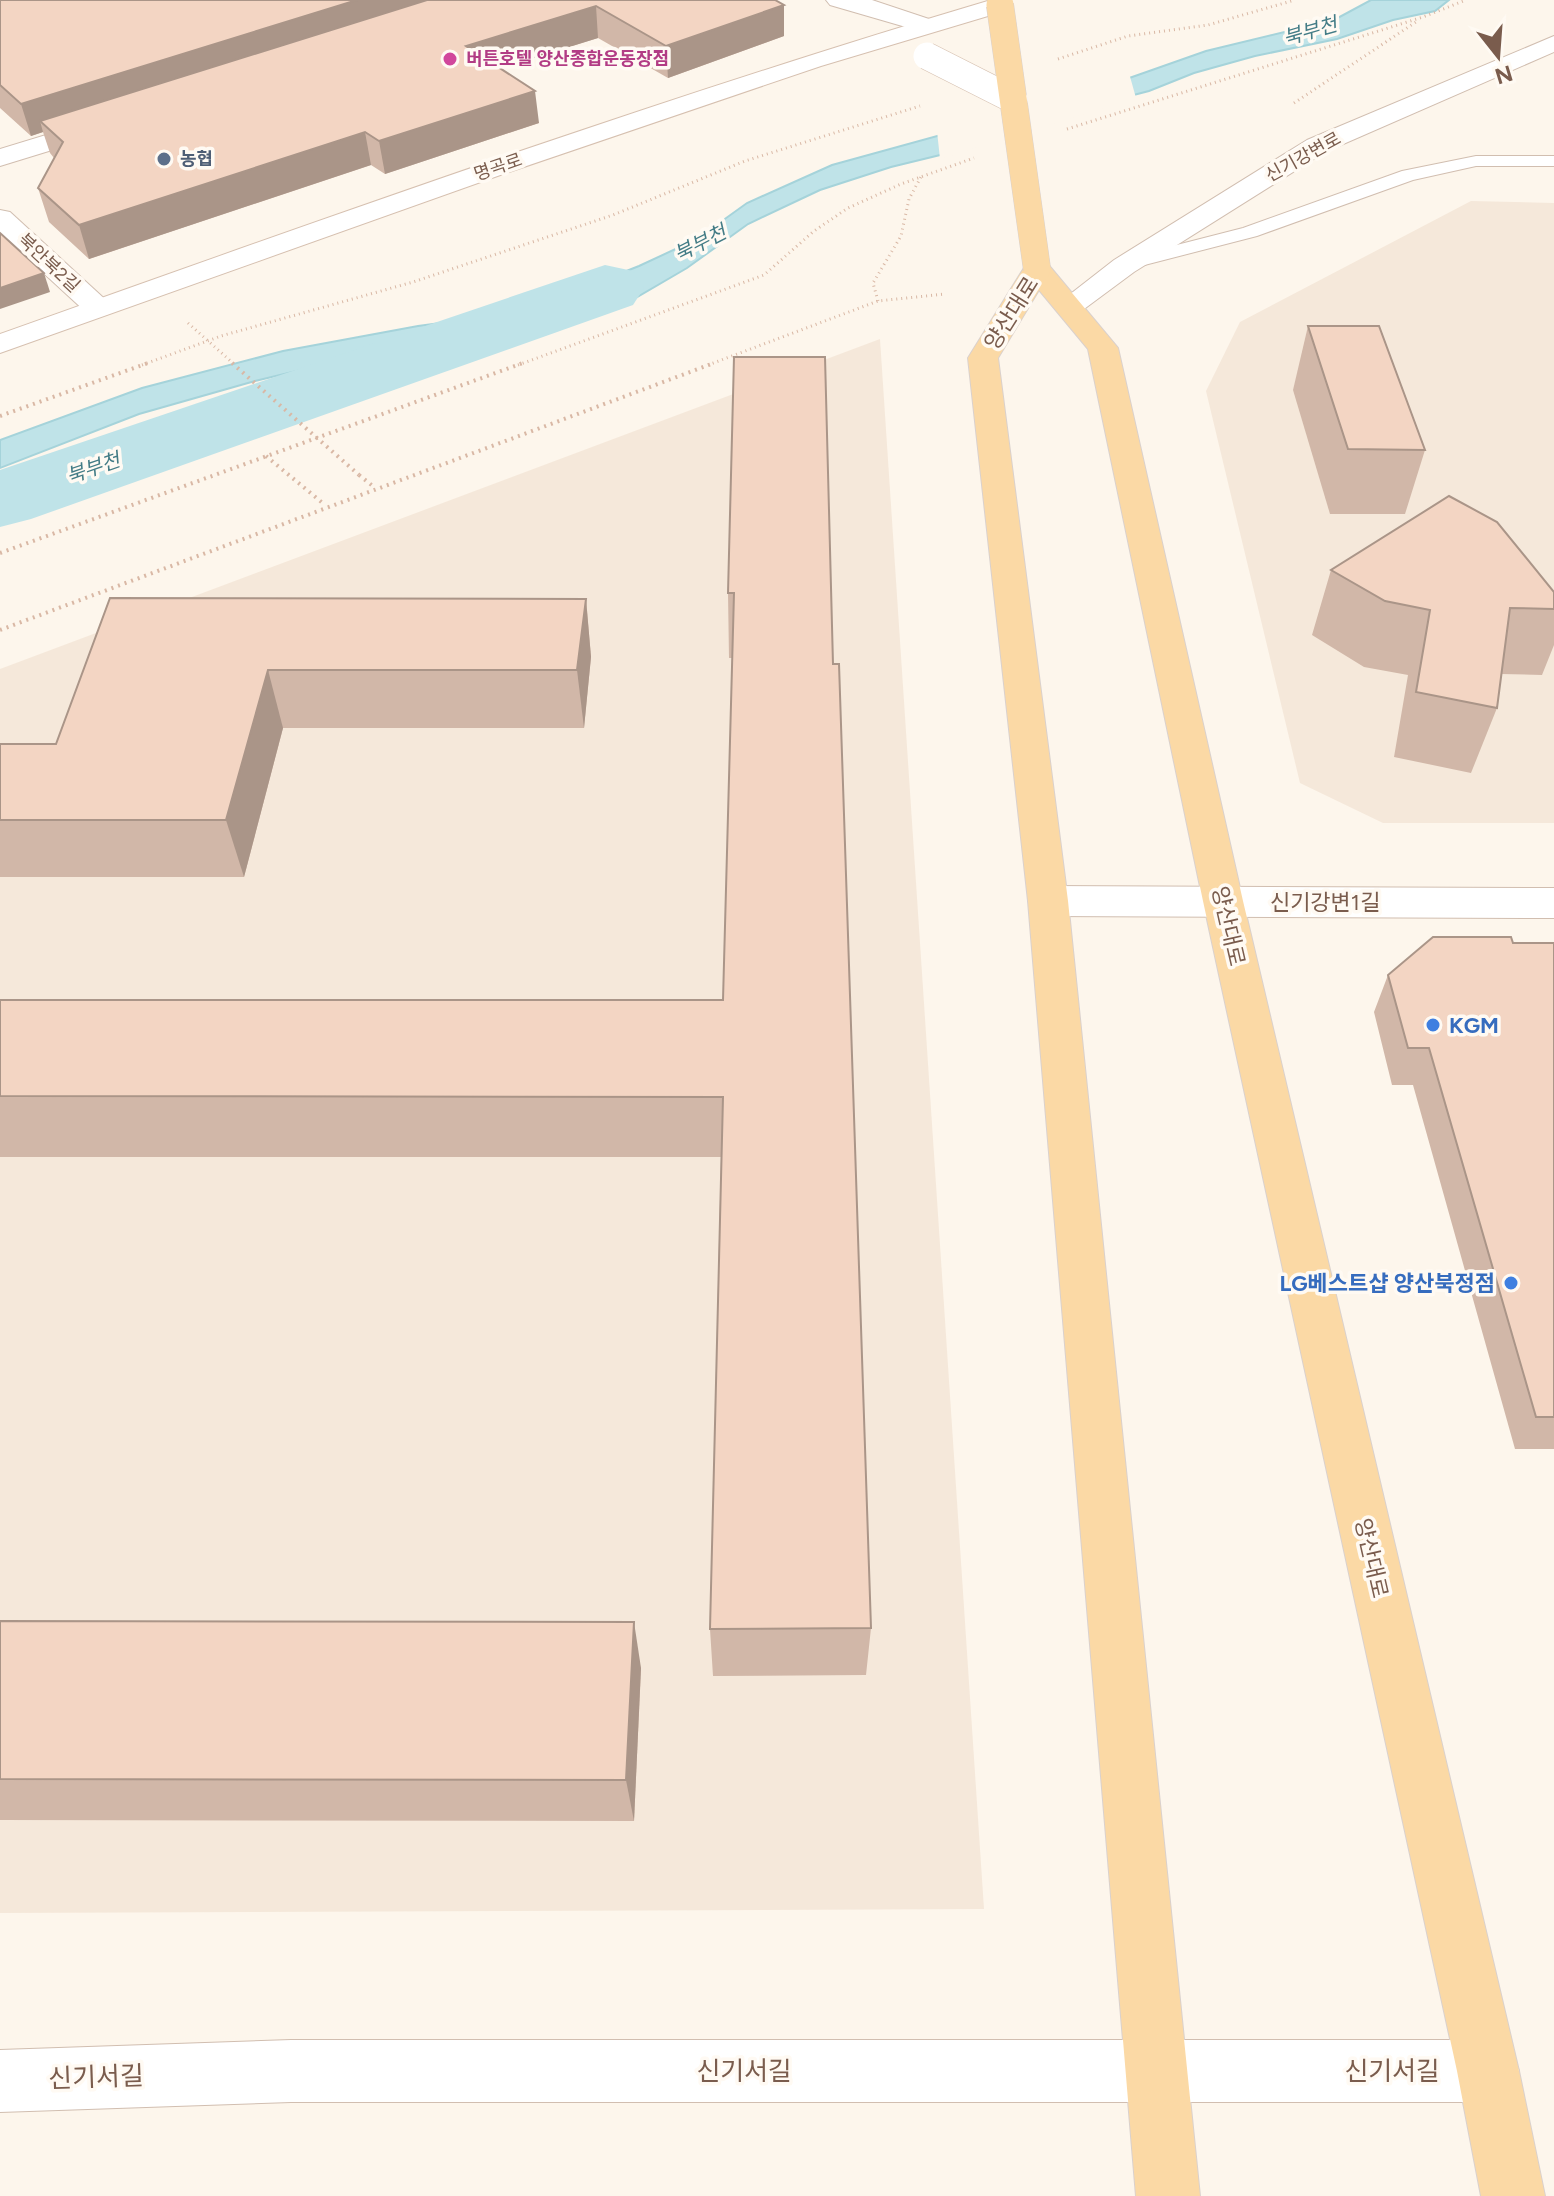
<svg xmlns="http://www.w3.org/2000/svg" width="1554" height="2196" font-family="Figtree,'Noto Sans KR',sans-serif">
<rect width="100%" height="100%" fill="#fdf6ec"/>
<!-- residential -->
<g fill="#f5e8da">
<polygon points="1471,201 1554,203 1554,823 1383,823 1300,783 1206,391 1240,322"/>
<polygon points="880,339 984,1909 0,1913 0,669"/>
</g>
<!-- water -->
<polygon fill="#bfe3e8" stroke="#a5d3da" stroke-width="2" points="1371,0 1449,0 1435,11 1393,20 1337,39 1255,56 1194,73 1149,91 1091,106 973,147 891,167 820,190 748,224 687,268 620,307 539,333 451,341 351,358 255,381 139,414 0,468 0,440 142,388 283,351 418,326 523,312 639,266 697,239 747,203 832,165 1064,101 1206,51 1334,20"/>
<!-- pier -->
<polygon fill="#fdf6ec" points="1129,73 1136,98 940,159 937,131 1063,97"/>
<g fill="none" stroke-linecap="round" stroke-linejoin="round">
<!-- river -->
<polygon fill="#bfe3e8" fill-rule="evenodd" points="605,265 633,271 644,288 633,305 31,519 0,527 0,470"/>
<!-- lane casing -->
<g stroke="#d1beb0" stroke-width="2">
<polygon id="lane" points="1476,156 1554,156 1554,166 1476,166 1413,180 1257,236 1129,269 1119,263 1122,259 1243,228 1402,171"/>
</g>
<!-- street casing -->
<g stroke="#d1beb0" stroke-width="2">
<g id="street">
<polygon points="826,0 872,0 932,20 935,25 932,30 923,32 830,5"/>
<polygon points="1554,36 1554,52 1325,152 1134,272 1080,312 1070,315 1060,312 1055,306 1114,260 1307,140"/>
<polygon points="105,117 114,119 118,125 114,131 0,166 0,149"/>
<polygon points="0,210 10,212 108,302 113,308 108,314 98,317 88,314 0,233"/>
<polygon points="1048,886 1554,888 1554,918 1048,916 1034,911 1028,901 1034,891"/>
<polygon points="291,2040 1488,2040 1510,2049 1519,2071 1510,2093 1488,2102 291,2102 0,2112 0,2050"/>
</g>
</g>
<!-- secondary casing -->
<g stroke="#d6c0b0" stroke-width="2">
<path id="secondary" d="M991,0H1008L1012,5L1008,10L821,66L506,173L0,353V334C329,217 657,99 991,0Z"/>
</g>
<!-- primary casing -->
<g stroke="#dad1cd" stroke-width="2">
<polygon id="primary" points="1037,260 1047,263 1118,348 1243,901 1519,2071 1545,2196 1481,2196 1457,2071 1203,901 1088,349 1039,290 998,358 1068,901 1200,2196 1136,2196 1028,901 968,358 1027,263"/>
</g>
<!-- path-far1 -->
<g stroke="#d9b8a5" stroke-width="3" stroke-dasharray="1 4" stroke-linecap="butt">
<polyline points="1058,59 1128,36 1208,25 1295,0"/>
<polyline points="1294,103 1419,20"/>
<polyline points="1067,129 1423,17 1466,0"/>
<polyline points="878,301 873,283 901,236 909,199 922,175"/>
<polyline points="142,365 221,336 413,282 613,215 745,161 920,106"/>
<polyline points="518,365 764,275 814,231 848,208 901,184 974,158"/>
<polyline points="708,365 878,301 945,294"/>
</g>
<!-- path -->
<g stroke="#d9b8a5" stroke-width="4" stroke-dasharray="2 5" stroke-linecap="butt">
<polyline points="0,416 148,363"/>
<polyline points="266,456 325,505"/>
<polyline points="359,475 374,487"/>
<polyline points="0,553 523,363"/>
<polyline points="0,630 714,363"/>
</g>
<!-- lane -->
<use href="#lane" fill="#fff" fill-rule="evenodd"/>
<!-- street -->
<use href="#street" fill="#fff" fill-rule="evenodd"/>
<!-- secondary -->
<use href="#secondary" fill="#fff" fill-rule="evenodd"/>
<!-- primary -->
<use href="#primary" fill="#fbd9a5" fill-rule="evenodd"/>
<!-- secondary-bridge casing -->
<g stroke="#d6c0b0" stroke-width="28" stroke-linecap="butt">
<polyline id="secondary-bridge" points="927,56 1014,100"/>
</g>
<!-- primary-bridge casing -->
<g stroke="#dad1cd" stroke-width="28" stroke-linecap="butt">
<polyline id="primary-bridge" points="1000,5 1037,269"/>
</g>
<!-- path-bridge-far1 -->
<polyline stroke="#d9b8a5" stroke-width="3" stroke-dasharray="1 4" stroke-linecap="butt" points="188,323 235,365"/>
<!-- path-bridge -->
<polyline stroke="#d9b8a5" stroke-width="4" stroke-dasharray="2 5" stroke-linecap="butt" points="232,363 359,475"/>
<!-- secondary-bridge -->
<use href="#secondary-bridge" stroke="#fff" stroke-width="27"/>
<!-- primary-bridge -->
<use href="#primary-bridge" stroke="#fbd9a5" stroke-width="27"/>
</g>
<!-- wall -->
<g fill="#d1b7a8">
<polygon points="0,0 775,0 784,36 668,78 598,38 500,68 539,123 385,174 371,165 89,259 49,222 38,188 54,158 50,153 43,132 31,136 0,108"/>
<polygon points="1308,326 1425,450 1405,514 1330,514 1293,390"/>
<polygon points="734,357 833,664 871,1628 866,1675 713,1676 710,1629 721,1157 0,1157 0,1000 723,1000 732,658 729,658 728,593"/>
<polygon points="1331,570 1554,592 1554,645 1542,675 1501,674 1497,708 1471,773 1394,757 1408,675 1364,667 1312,635"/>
<polygon points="110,598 586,599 591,657 584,728 283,728 244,877 0,877 0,744 56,744"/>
<polygon points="1513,943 1554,943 1554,1449 1515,1449 1413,1085 1392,1085 1374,1012 1388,975"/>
<polygon points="0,1621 641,1668 634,1821 0,1820"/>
</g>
<!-- shaded-wall -->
<g fill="#aa9588">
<polygon points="357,0 462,0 40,121 43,132 31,136 21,104"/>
<polygon points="784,5 784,36 668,78 666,46"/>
<polygon points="596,6 598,38 470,78 466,46"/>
<polygon points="535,91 539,123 385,174 379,141"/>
<polygon points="365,132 371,165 89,259 79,225"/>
<polygon points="44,273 50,292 0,309 0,288"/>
<polygon points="586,599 591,657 584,728 577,670"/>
<polygon points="268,670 283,728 244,877 226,820"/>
<polygon points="634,1622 641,1668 634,1821 626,1780"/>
</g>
<!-- building -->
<g fill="#f3d5c3" stroke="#aa9588" stroke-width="2">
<polygon points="0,0 357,0 21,104 0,85"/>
<polygon points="427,0 775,0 784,5 666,46 596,6 466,46 535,91 379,141 365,132 79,225 38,188 63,142 40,121"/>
<polygon points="0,233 44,273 0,288"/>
<polygon points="1308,326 1379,326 1425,450 1348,449"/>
<polygon points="734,357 825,357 833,664 839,664 871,1628 710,1629 723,1097 0,1096 0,1000 723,1000 734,593 728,593"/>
<polygon points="1449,496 1497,522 1554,592 1554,609 1510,608 1497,708 1416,692 1430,610 1385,601 1331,570"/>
<polygon points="110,598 586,599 577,670 268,670 226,820 0,820 0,744 56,744"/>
<polygon points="1433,937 1511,937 1513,943 1554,943 1554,1417 1536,1417 1429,1048 1408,1048 1388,975"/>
<polygon points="0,1621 634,1622 626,1780 0,1779"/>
</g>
<!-- markers -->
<circle fill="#d1479c" stroke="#fffaf3" stroke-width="3" cx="450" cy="59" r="8"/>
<circle fill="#5c6f8a" stroke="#fffaf3" stroke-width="3" cx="164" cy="159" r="8"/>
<g fill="#3f7fe0" stroke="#fffaf3" stroke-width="3">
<circle cx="1433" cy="1025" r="8"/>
<circle cx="1511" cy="1283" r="8"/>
</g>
<g text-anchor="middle" stroke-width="7" stroke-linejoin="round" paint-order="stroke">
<!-- far-hotel labels -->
<g font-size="18" font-weight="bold" fill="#b23c85" stroke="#fffaf3" text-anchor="start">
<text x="466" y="65">버튼호텔 양산종합운동장점</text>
</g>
<!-- far-street labels -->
<g font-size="18" fill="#7a5c4d" stroke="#fffaf3">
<text transform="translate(1303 157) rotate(-29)" y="6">신기강변로</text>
<text transform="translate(498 167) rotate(-19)" y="6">명곡로</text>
<text transform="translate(49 263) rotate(43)" y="6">북안북2길</text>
</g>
<!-- far-service labels -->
<g font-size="18" font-weight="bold" fill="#4e5e75" stroke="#fffaf3" text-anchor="start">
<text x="180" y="165">농협</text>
</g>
<!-- far-water labels -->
<g font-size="20" font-style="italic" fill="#437c86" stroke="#fffaf3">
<text transform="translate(1310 31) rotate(-16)" y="7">북부천</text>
<text transform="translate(700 243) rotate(-27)" y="7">북부천</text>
<text transform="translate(93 468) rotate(-19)" y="7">북부천</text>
</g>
<!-- street labels -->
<g font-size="22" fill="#7a5c4d" stroke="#fffaf3">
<text transform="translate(1011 313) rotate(-58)" y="8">양산대로</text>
<text x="1325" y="910">신기강변1길</text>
<text transform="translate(1229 926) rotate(77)" y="8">양산대로</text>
<text transform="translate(1372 1558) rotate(77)" y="8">양산대로</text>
</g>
<!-- shop labels -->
<g font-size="22" font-weight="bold" fill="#366cbe" stroke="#fffaf3" text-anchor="start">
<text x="1449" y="1033">KGM</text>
<text x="1495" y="1291" text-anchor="end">LG베스트샵 양산북정점</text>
</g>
<!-- near-street labels -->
<g font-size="26" fill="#7a5c4d" stroke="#fffaf3">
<text x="744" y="2080">신기서길</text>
<text x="1392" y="2080">신기서길</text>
<text transform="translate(96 2077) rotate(-2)" y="9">신기서길</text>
</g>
</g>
<!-- north arrow -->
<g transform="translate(1498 56) rotate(163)" stroke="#fffaf3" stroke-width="6" paint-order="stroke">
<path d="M0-6L14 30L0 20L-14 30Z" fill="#7a5c4d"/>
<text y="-12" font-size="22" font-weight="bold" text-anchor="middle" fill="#7a5c4d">N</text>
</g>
</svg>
